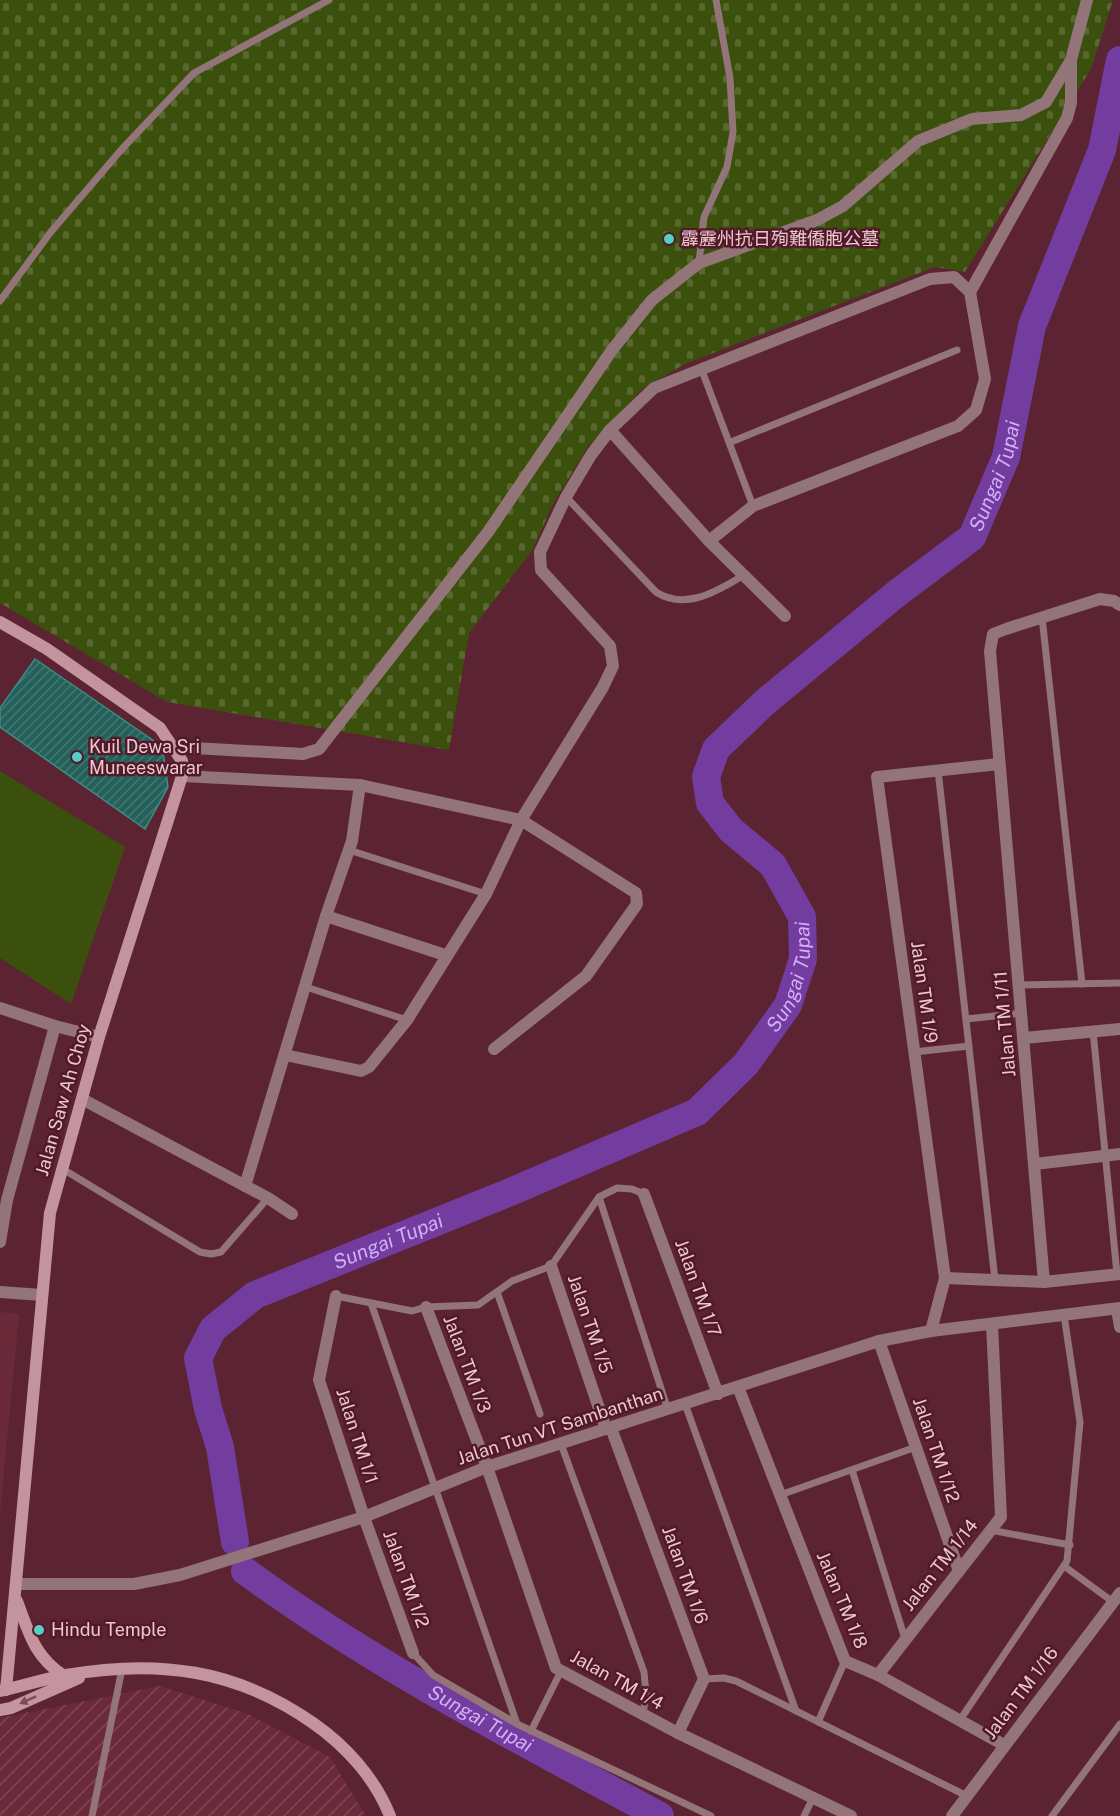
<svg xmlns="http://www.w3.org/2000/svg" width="1120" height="1816" font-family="'Public Sans','Noto Sans SC',sans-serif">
<defs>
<pattern id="industrial-furrows" width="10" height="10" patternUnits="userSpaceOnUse" patternTransform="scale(1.5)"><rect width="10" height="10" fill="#6a2a3a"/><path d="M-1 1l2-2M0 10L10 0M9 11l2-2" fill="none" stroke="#7f4755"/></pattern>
<pattern id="cemetery-stones" width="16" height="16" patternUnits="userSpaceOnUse" patternTransform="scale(1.5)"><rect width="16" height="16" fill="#3b500d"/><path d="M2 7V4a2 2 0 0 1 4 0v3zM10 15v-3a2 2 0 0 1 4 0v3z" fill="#58682f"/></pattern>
<pattern id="building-hatch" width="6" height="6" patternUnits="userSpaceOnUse" patternTransform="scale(1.5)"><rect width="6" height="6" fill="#25615b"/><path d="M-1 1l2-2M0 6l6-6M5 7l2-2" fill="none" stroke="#457671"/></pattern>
</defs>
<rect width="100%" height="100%" fill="#5c2432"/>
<!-- built -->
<polygon fill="#6a2a3a" points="0,1312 19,1314 0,1514"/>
<!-- industrial -->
<polygon fill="url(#industrial-furrows)" points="160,1686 248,1714 330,1757 366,1816 0,1816 0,1718"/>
<!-- cemetery -->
<polygon fill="url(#cemetery-stones)" points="0,0 1113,0 1091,69 965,272 935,267 685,364 643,388 587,448 552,506 533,549 469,633 449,750 167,702 0,603"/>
<!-- pitch -->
<polygon fill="#3b500d" points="0,771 125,847 71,1004 0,958"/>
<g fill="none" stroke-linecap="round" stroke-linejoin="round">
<!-- river -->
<g stroke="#723d9f" stroke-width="28">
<path id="s1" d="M235,1542L220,1447L208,1409L198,1358L213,1329L255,1295L508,1193L697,1112L746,1064L788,1005L803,959L802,917L773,865L731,830L710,803L706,777L716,749L764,703L896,594L972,537L1006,457L1032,326L1102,150L1120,60"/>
<path id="s2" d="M245,1571C375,1666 519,1740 660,1816"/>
</g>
</g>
<!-- building -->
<polygon fill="url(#building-hatch)" stroke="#399088" stroke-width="1.5" points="35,659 157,743 163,752 168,787 145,829 0,727 0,708"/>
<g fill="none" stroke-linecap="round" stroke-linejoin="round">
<!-- lane -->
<g stroke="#927479" stroke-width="7">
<polyline points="699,263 704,217 727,167 733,132 730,78 716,0"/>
<polyline points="0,301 50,233 121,150 194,73 329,0"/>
<polyline points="701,368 753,506"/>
<polyline points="731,442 957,350"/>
<path d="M566,497L656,592C685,611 718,591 744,575"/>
<polyline points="1042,617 1082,984"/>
<polyline points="938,770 995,1280"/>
<polyline points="349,850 486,894"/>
<polyline points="1019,985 1120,983"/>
<polyline points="306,987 407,1020"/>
<polyline points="966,1019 1022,1013"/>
<polyline points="1093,1031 1117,1274"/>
<polyline points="914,1052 969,1046"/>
<polyline points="61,1168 200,1252 211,1254 221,1252 268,1198"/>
<polyline points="599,1197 668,1410"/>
<polyline points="497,1292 540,1414"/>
<polyline points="336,1296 412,1311 426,1307 478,1305 512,1281 551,1266 599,1197 617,1188 632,1189 644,1194"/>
<polyline points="371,1303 517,1724"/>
<polyline points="685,1404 796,1711"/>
<polyline points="561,1444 644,1672 646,1693 643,1715"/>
<polyline points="852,1470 905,1639"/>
<polyline points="780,1495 916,1447"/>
<polyline points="990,1530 1070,1545"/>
<polyline points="1064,1566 1113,1602"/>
<polyline points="413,1653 433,1675 517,1724 711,1816"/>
<polyline points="704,1679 724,1678 736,1681 967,1796"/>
<polyline points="960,1720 1067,1561 1080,1422 1064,1315"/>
<polyline points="818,1722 845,1661"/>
<polyline points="531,1731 561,1671"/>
<polyline points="92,1816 122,1669"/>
<polyline points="804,1816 813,1798"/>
<polyline points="1052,1816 1120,1724"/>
</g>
<!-- street -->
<g stroke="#927479" stroke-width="12">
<polyline points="970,292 1067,118 1071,103 1071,61"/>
<polyline points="610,430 709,541 785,616"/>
<polyline points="175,747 303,754 319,749 488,532 612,350 652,300 699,263 817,220 843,206 918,141 972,119 1021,115 1046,102 1071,60 1087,0"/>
<polyline points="182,776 360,785 521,820 636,893 637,904 586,976 494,1049"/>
<polyline points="326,916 445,955"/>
<polyline points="0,1008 55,1026 99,1037"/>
<polyline points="1024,1038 1120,1029"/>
<polyline points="285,1055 361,1071 369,1067 407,1020 486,894 521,820 603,687 613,666 610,646 541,570 540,552 566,497 591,455 610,430 654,388 930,279 954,277 970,292 985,379 976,410 958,426 753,506 709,541"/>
<polyline points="82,1099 268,1198 292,1214"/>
<polyline points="1035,1164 1120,1154"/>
<polyline points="245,1186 326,916 352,841 360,785"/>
<polyline points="644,1194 718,1394"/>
<polyline points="0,1242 7,1200 55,1026"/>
<polyline points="551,1266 606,1429"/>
<polyline points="945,1278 1044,1282 1120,1274"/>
<polyline points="1044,1282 990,651 993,634 1006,629 1100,599 1114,601 1120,605"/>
<polyline points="0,1292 42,1295"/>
<polyline points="336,1296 319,1380 364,1517 413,1653"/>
<polyline points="426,1307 487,1467 556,1668 678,1733 851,1816"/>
<polyline points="1117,1309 1120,1327"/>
<polyline points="931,1331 945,1278 877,777 999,764"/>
<polyline points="879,1341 959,1571"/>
<polyline points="738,1387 845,1661 878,1675 1004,1745"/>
<polyline points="611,1428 704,1679 678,1733"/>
<polyline points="16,1584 134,1584 180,1575 364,1517 487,1467 879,1341 931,1331 1120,1308"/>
<polyline points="878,1675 1001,1517 992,1324"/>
<polyline points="952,1816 1120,1593"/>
</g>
<!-- secondary -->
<g stroke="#c3949d" stroke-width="12">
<polyline points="0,622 47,649 160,728 182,761 182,776 99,1037 50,1213 6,1690"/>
<path d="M17,1601C29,1633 34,1656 64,1676"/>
<path d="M0,1691C22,1686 44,1679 66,1675C158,1659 236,1669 313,1723C346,1746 375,1778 390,1816"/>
<polyline points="0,1710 11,1708 79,1678"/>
</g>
</g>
<!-- one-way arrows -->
<defs><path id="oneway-solid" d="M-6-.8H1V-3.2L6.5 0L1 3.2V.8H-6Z" transform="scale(1.5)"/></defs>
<use fill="#7f4a57" href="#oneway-solid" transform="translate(28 1700) rotate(156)"/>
<!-- markers -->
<g fill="#57cec2" stroke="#511929" stroke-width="2">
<circle cx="669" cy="239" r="6"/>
<circle cx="77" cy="757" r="6"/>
<circle cx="39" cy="1630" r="6"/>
</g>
<g text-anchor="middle" stroke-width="5" stroke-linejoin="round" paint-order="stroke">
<!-- poi labels -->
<g font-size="18" fill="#ecc8ce" stroke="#511929" text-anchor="start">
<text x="681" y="245">霹靂州抗日殉難僑胞公墓</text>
<text x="89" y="753">Kuil Dewa Sri<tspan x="89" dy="21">Muneeswarar</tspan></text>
<text x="51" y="1636">Hindu Temple</text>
</g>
<!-- street labels -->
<g font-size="18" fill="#ecc8ce" stroke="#511929">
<text transform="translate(924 992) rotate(82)" y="6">Jalan TM 1/9</text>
<text transform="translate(1005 1024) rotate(-95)" y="6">Jalan TM 1/11</text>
<text transform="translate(63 1100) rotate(-74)" y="6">Jalan Saw Ah Choy</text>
<text transform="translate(698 1288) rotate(70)" y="6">Jalan TM 1/7</text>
<text transform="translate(590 1324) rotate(71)" y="6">Jalan TM 1/5</text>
<text transform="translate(467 1364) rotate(69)" y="6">Jalan TM 1/3</text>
<text transform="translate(560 1426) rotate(-18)" y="6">Jalan Tun VT Sambanthan</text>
<text transform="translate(357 1436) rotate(72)" y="6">Jalan TM 1/1</text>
<text transform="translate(936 1450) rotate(71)" y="6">Jalan TM 1/12</text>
<text transform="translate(940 1565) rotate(-52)" y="6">Jalan TM 1/14</text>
<text transform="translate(685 1575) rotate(70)" y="6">Jalan TM 1/6</text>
<text transform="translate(406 1579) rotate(70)" y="6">Jalan TM 1/2</text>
<text transform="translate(842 1600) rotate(67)" y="6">Jalan TM 1/8</text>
<text transform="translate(617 1680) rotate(29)" y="6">Jalan TM 1/4</text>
<text transform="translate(1021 1693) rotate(-53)" y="6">Jalan TM 1/16</text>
</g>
<!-- water labels -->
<g font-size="20" font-style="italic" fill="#d3adf9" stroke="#511929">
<text dy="7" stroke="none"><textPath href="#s1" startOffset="1587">Sungai Tupai</textPath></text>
<text dy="7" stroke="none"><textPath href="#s1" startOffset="922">Sungai Tupai</textPath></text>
<text dy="7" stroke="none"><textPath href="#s1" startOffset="418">Sungai Tupai</textPath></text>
<text dy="7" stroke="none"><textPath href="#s2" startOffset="278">Sungai Tupai</textPath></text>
</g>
</g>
</svg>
